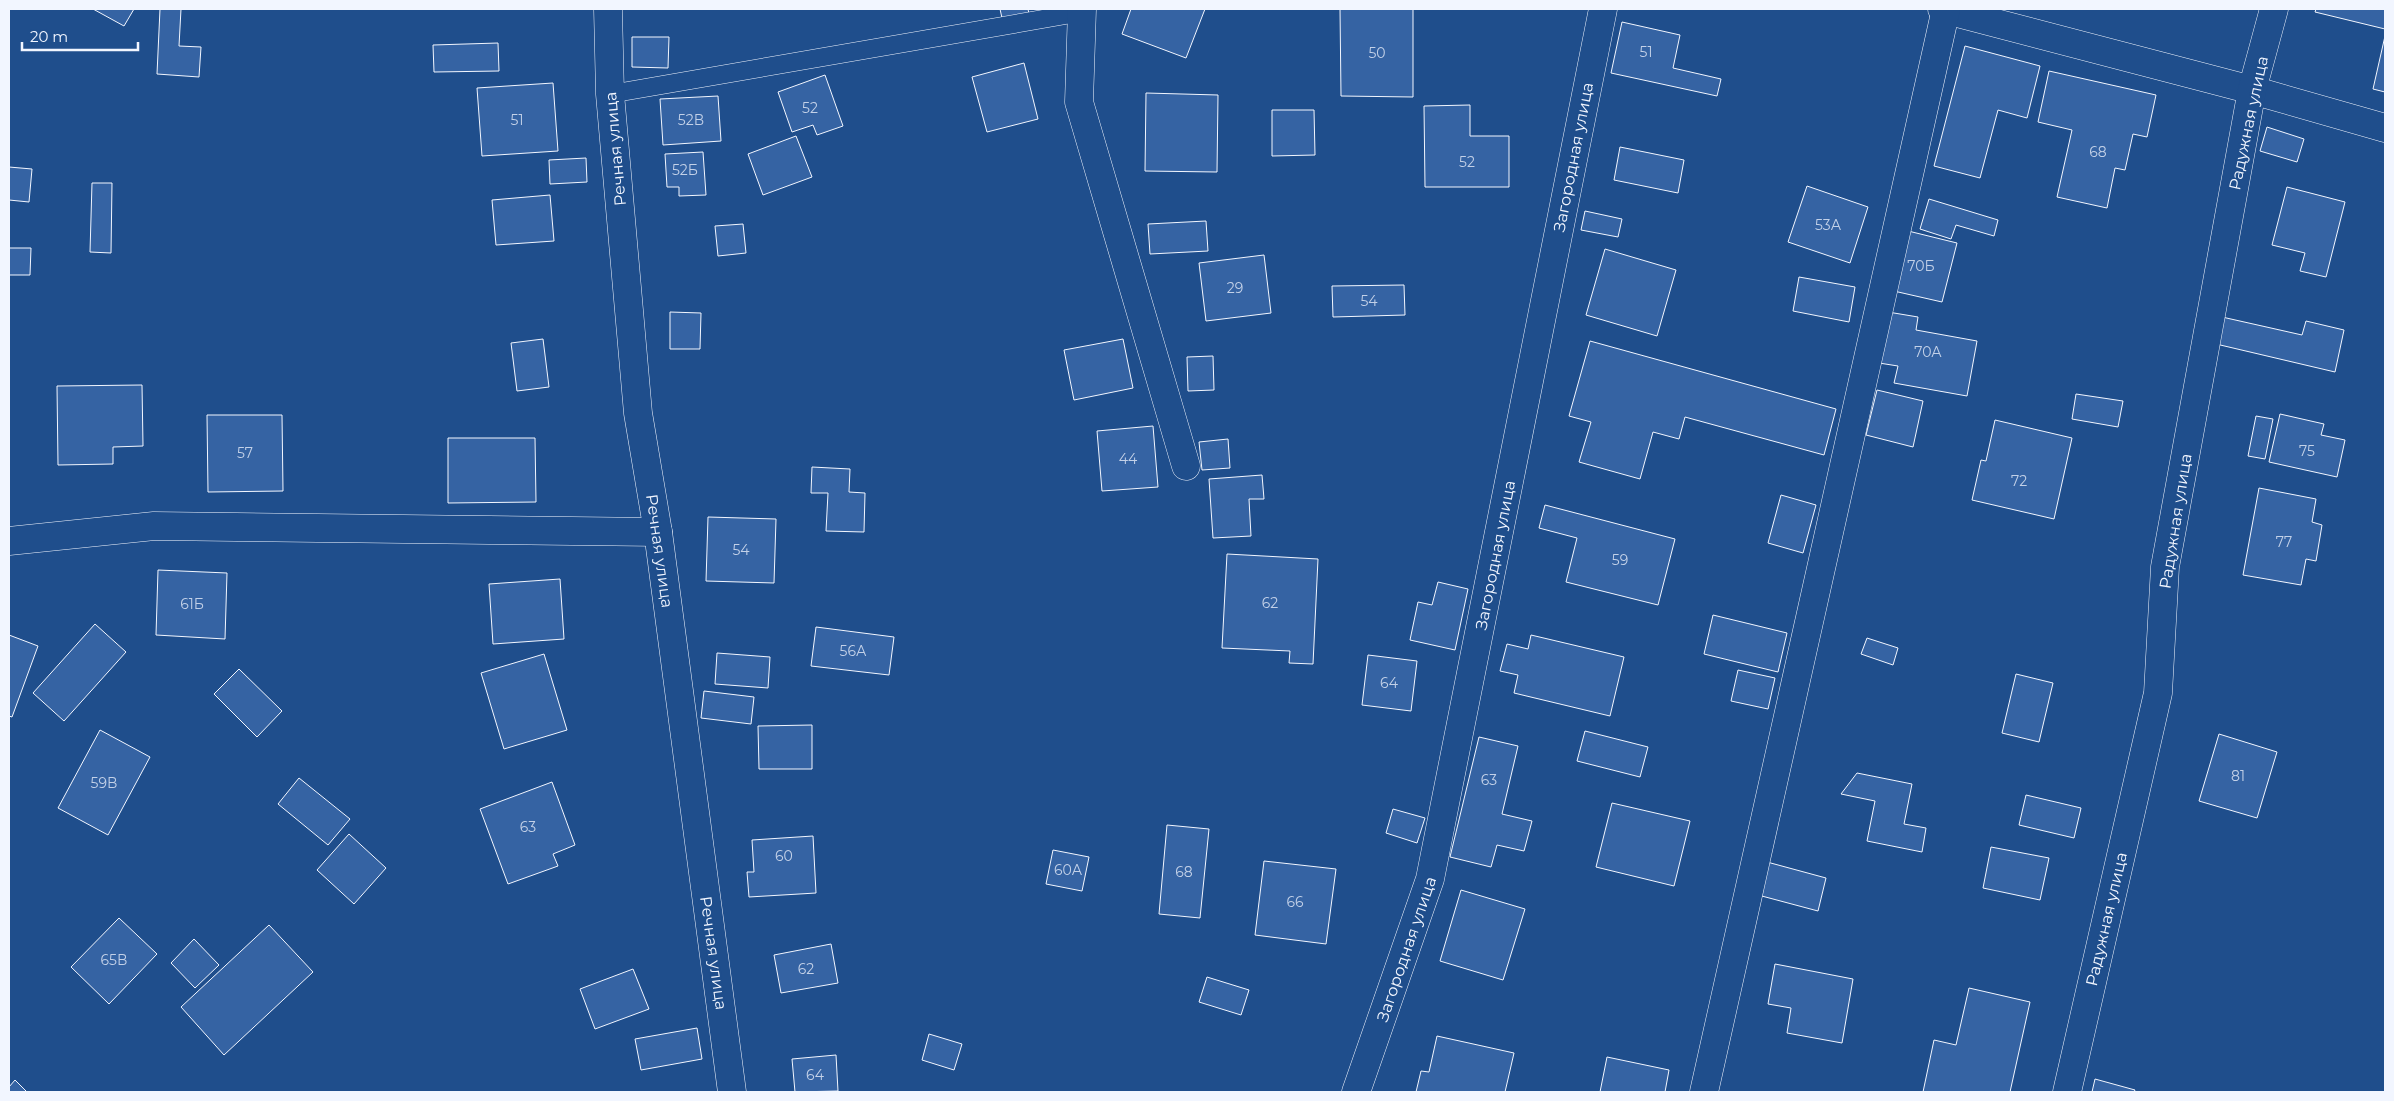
<svg xmlns="http://www.w3.org/2000/svg" width="2394" height="1101" font-family="Montserrat,sans-serif">
<rect width="100%" height="100%" fill="#1f4e8c"/>
<!-- building -->
<g fill="#3563a3" stroke="#f2f6ff">
<polygon points="93,9 134,9 124,26"/>
<polygon points="160,9 181,9 179,46 201,47 199,77 157,74"/>
<polygon points="1000,9 1028,9 1029,14 1002,18"/>
<polygon points="1131,9 1205,9 1186,58 1122,34"/>
<polygon points="1340,9 1413,9 1413,97 1341,96"/>
<polygon points="2316,9 2385,9 2385,29 2315,12"/>
<polygon points="1622,22 1680,35 1673,68 1721,79 1717,96 1611,73"/>
<polygon points="2385,36 2385,92 2373,89"/>
<polygon points="632,37 669,37 668,68 632,67"/>
<polygon points="498,43 499,71 434,72 433,45"/>
<polygon points="1965,46 2040,66 2027,118 1998,110 1980,178 1934,166"/>
<polygon points="1024,63 1038,119 987,132 972,77"/>
<polygon points="2049,71 2156,95 2147,137 2133,134 2125,170 2115,168 2107,208 2057,197 2072,130 2038,122"/>
<polygon points="825,75 843,126 817,135 813,125 792,132 778,92"/>
<polygon points="553,83 558,151 482,156 477,88"/>
<polygon points="1146,93 1218,95 1217,172 1145,171"/>
<polygon points="718,96 721,141 663,145 660,99"/>
<polygon points="1470,105 1470,136 1509,136 1509,187 1425,187 1424,106"/>
<polygon points="1272,110 1314,110 1315,155 1272,156"/>
<polygon points="2267,127 2304,139 2297,162 2260,151"/>
<polygon points="796,136 812,177 763,195 748,154"/>
<polygon points="1620,147 1684,160 1678,193 1614,180"/>
<polygon points="703,152 706,195 679,196 679,187 667,187 665,154"/>
<polygon points="586,158 587,182 550,184 549,160"/>
<polygon points="9,167 32,169 29,202 9,200"/>
<polygon points="92,183 112,183 111,253 90,252"/>
<polygon points="1807,186 1868,207 1850,263 1788,242"/>
<polygon points="2287,187 2345,202 2326,277 2300,271 2305,253 2272,245"/>
<polygon points="550,195 554,241 496,245 492,200"/>
<polygon points="1929,199 1998,220 1994,236 1956,225 1951,239 1920,229"/>
<polygon points="1585,211 1622,219 1618,237 1581,230"/>
<polygon points="1206,221 1208,251 1150,254 1148,224"/>
<polygon points="743,224 746,253 718,256 715,226"/>
<polygon points="1900,229 1957,243 1942,302 1885,289"/>
<polygon points="9,248 31,248 30,275 9,275"/>
<polygon points="1605,249 1676,270 1657,336 1586,315"/>
<polygon points="1264,255 1271,313 1206,321 1199,263"/>
<polygon points="1799,277 1855,287 1849,322 1793,311"/>
<polygon points="1404,285 1405,315 1333,317 1332,286"/>
<polygon points="670,312 701,313 700,349 670,349"/>
<polygon points="1888,312 1918,317 1916,330 1977,341 1967,396 1894,383 1898,366 1879,363"/>
<polygon points="2222,317 2302,335 2306,321 2344,330 2335,372 2216,344"/>
<polygon points="543,339 549,387 517,391 511,343"/>
<polygon points="1123,339 1133,388 1074,400 1064,350"/>
<polygon points="1590,341 1836,409 1824,455 1685,417 1679,439 1653,432 1640,479 1579,462 1591,422 1569,416"/>
<polygon points="1213,356 1214,390 1188,391 1187,357"/>
<polygon points="142,385 143,446 113,447 113,464 58,465 57,386"/>
<polygon points="1877,390 1923,401 1913,447 1866,435"/>
<polygon points="2076,394 2123,401 2118,427 2072,419"/>
<polygon points="2280,414 2324,424 2321,435 2345,440 2337,477 2269,462"/>
<polygon points="207,415 282,415 283,491 208,492"/>
<polygon points="2256,416 2273,419 2265,459 2248,456"/>
<polygon points="1995,420 2072,438 2054,519 1972,500 1981,460 1986,461"/>
<polygon points="1153,426 1158,487 1102,491 1097,431"/>
<polygon points="448,438 535,438 536,502 448,503"/>
<polygon points="1228,439 1230,468 1202,470 1199,442"/>
<polygon points="812,467 850,469 849,492 865,493 864,532 826,531 828,493 811,493"/>
<polygon points="1262,475 1264,499 1249,499 1251,536 1213,538 1209,479"/>
<polygon points="2259,488 2316,499 2312,522 2322,525 2316,561 2306,559 2301,585 2243,575"/>
<polygon points="1781,495 1816,505 1803,553 1768,543"/>
<polygon points="1545,505 1675,539 1658,605 1566,582 1577,538 1539,528"/>
<polygon points="708,517 776,519 774,583 706,581"/>
<polygon points="1227,554 1318,559 1313,664 1289,663 1290,651 1222,648"/>
<polygon points="158,570 227,573 225,639 156,635"/>
<polygon points="560,579 564,639 493,644 489,584"/>
<polygon points="1438,582 1468,589 1455,650 1410,640 1418,602 1432,605"/>
<polygon points="1713,615 1787,633 1778,672 1704,654"/>
<polygon points="95,624 126,652 64,721 33,693"/>
<polygon points="816,627 894,637 889,675 811,666"/>
<polygon points="9,635 38,646 12,717 9,716"/>
<polygon points="1531,635 1624,657 1610,716 1514,693 1518,675 1500,671 1507,644 1528,649"/>
<polygon points="1867,638 1898,648 1893,665 1861,654"/>
<polygon points="717,653 770,657 768,688 715,684"/>
<polygon points="544,654 567,730 504,749 481,673"/>
<polygon points="1368,655 1417,661 1411,711 1362,705"/>
<polygon points="239,669 282,711 257,737 214,694"/>
<polygon points="1738,670 1775,678 1768,709 1731,701"/>
<polygon points="2016,674 2053,683 2039,742 2002,733"/>
<polygon points="704,691 754,697 751,724 701,718"/>
<polygon points="812,725 812,769 759,769 758,726"/>
<polygon points="100,730 150,757 108,835 58,808"/>
<polygon points="1585,731 1648,747 1640,777 1577,761"/>
<polygon points="2219,734 2277,752 2257,818 2199,801"/>
<polygon points="1479,737 1518,746 1502,814 1532,821 1524,851 1497,845 1491,867 1450,857"/>
<polygon points="1857,773 1912,784 1904,824 1926,828 1922,852 1867,841 1875,801 1841,794"/>
<polygon points="299,778 350,819 328,845 278,804"/>
<polygon points="552,782 575,845 553,854 558,866 508,884 480,809"/>
<polygon points="2026,795 2081,808 2074,838 2019,825"/>
<polygon points="1612,803 1690,821 1674,886 1596,867"/>
<polygon points="1393,809 1425,818 1417,843 1386,833"/>
<polygon points="1167,825 1209,829 1200,918 1159,914"/>
<polygon points="349,834 386,868 354,904 317,870"/>
<polygon points="813,836 816,893 749,897 747,872 754,872 752,840"/>
<polygon points="1991,847 2049,858 2040,900 1983,888"/>
<polygon points="1053,850 1089,857 1082,891 1046,884"/>
<polygon points="1264,861 1336,869 1326,944 1255,935"/>
<polygon points="1767,862 1826,878 1818,911 1758,895"/>
<polygon points="1461,890 1525,909 1503,980 1440,961"/>
<polygon points="119,918 157,954 109,1004 71,967"/>
<polygon points="269,925 313,972 224,1055 181,1007"/>
<polygon points="194,939 219,965 195,988 171,963"/>
<polygon points="831,944 838,983 781,993 774,955"/>
<polygon points="1775,964 1853,979 1842,1043 1787,1033 1791,1008 1768,1004"/>
<polygon points="633,969 649,1009 595,1029 580,989"/>
<polygon points="1207,977 1249,990 1241,1015 1199,1002"/>
<polygon points="1969,988 2030,1002 2010,1092 1923,1092 1934,1040 1956,1045"/>
<polygon points="697,1028 702,1059 641,1070 635,1039"/>
<polygon points="929,1034 962,1044 954,1070 922,1060"/>
<polygon points="1437,1036 1514,1053 1505,1092 1416,1092 1421,1071 1429,1072"/>
<polygon points="836,1055 838,1091 795,1092 792,1059"/>
<polygon points="1607,1057 1669,1070 1665,1092 1600,1092"/>
<polygon points="2095,1079 2135,1090 2134,1092 2092,1092"/>
<polygon points="15,1080 27,1092 9,1092 9,1087"/>
</g>
<g fill="none" stroke-linecap="round" stroke-linejoin="round">
<!-- service casing -->
<g stroke="#f2f6ff" stroke-width="19">
<polyline id="service" points="610,94 1083,12"/>
</g>
<!-- minor casing -->
<g stroke="#f2f6ff" stroke-width="29">
<g id="minor">
<polyline points="608,9 610,94 638,413 658,532 732,1092"/>
<polyline points="1082,9 1079,102 1186,466"/>
<polyline points="1942,9 2252,90 2385,128"/>
<polyline points="9,541 154,526 658,532"/>
<polyline points="1356,1092 1430,879 1603,9"/>
<polyline points="1704,1092 1946,9"/>
<polyline points="2067,1092 2158,693 2165,567 2252,90 2274,9"/>
</g>
</g>
<!-- service -->
<use href="#service" stroke="#1f4e8c" stroke-width="18"/>
<!-- minor -->
<use href="#minor" stroke="#1f4e8c" stroke-width="28"/>
</g>
<g text-anchor="middle" stroke-width="4" stroke-linejoin="round" paint-order="stroke">
<!-- number labels -->
<g font-size="14" fill="#c3d1e8">
<text x="1646" y="57">51</text>
<text x="1377" y="58">50</text>
<text x="810" y="113">52</text>
<text x="517" y="125">51</text>
<text x="691" y="125">52В</text>
<text x="2098" y="157">68</text>
<text x="1467" y="167">52</text>
<text x="685" y="175">52Б</text>
<text x="1828" y="230">53А</text>
<text x="1921" y="271">70Б</text>
<text x="1235" y="293">29</text>
<text x="1369" y="306">54</text>
<text x="1928" y="357">70А</text>
<text x="2307" y="456">75</text>
<text x="245" y="458">57</text>
<text x="1128" y="464">44</text>
<text x="2019" y="486">72</text>
<text x="2284" y="547">77</text>
<text x="741" y="555">54</text>
<text x="1620" y="565">59</text>
<text x="1270" y="608">62</text>
<text x="192" y="609">61Б</text>
<text x="853" y="656">56А</text>
<text x="1389" y="688">64</text>
<text x="2238" y="781">81</text>
<text x="1489" y="785">63</text>
<text x="104" y="788">59В</text>
<text x="528" y="832">63</text>
<text x="784" y="861">60</text>
<text x="1068" y="875">60А</text>
<text x="1184" y="877">68</text>
<text x="1295" y="907">66</text>
<text x="114" y="965">65В</text>
<text x="806" y="974">62</text>
<text x="815" y="1080">64</text>
</g>
<!-- street labels -->
<g font-size="16" fill="#f2f6ff" stroke="#1f4e8c">
<text transform="translate(2248 123) rotate(-78)" y="6">Радужная улица</text>
<text transform="translate(615 149) rotate(-95)" y="6">Речная улица</text>
<text transform="translate(1573 157) rotate(-79)" y="6">Загородная улица</text>
<text transform="translate(2175 521) rotate(-81)" y="6">Радужная улица</text>
<text transform="translate(660 551) rotate(82)" y="6">Речная улица</text>
<text transform="translate(1495 555) rotate(-79)" y="6">Загородная улица</text>
<text transform="translate(2106 919) rotate(-77)" y="6">Радужная улица</text>
<text transform="translate(1406 949) rotate(-71)" y="6">Загородная улица</text>
<text transform="translate(714 953) rotate(82)" y="6">Речная улица</text>
</g>
</g>
<!-- border -->
<rect width="2394" height="1101" fill="none" stroke="#f2f6ff" stroke-width="20"/>
<!-- scale -->
<path d="M22 42v8h116v-8" fill="none" stroke="#f2f6ff" stroke-width="2.5"/>
<text x="30" y="42" font-size="15" fill="#f2f6ff" stroke="#1f4e8c" stroke-width="4" paint-order="stroke">20 m</text>
</svg>
